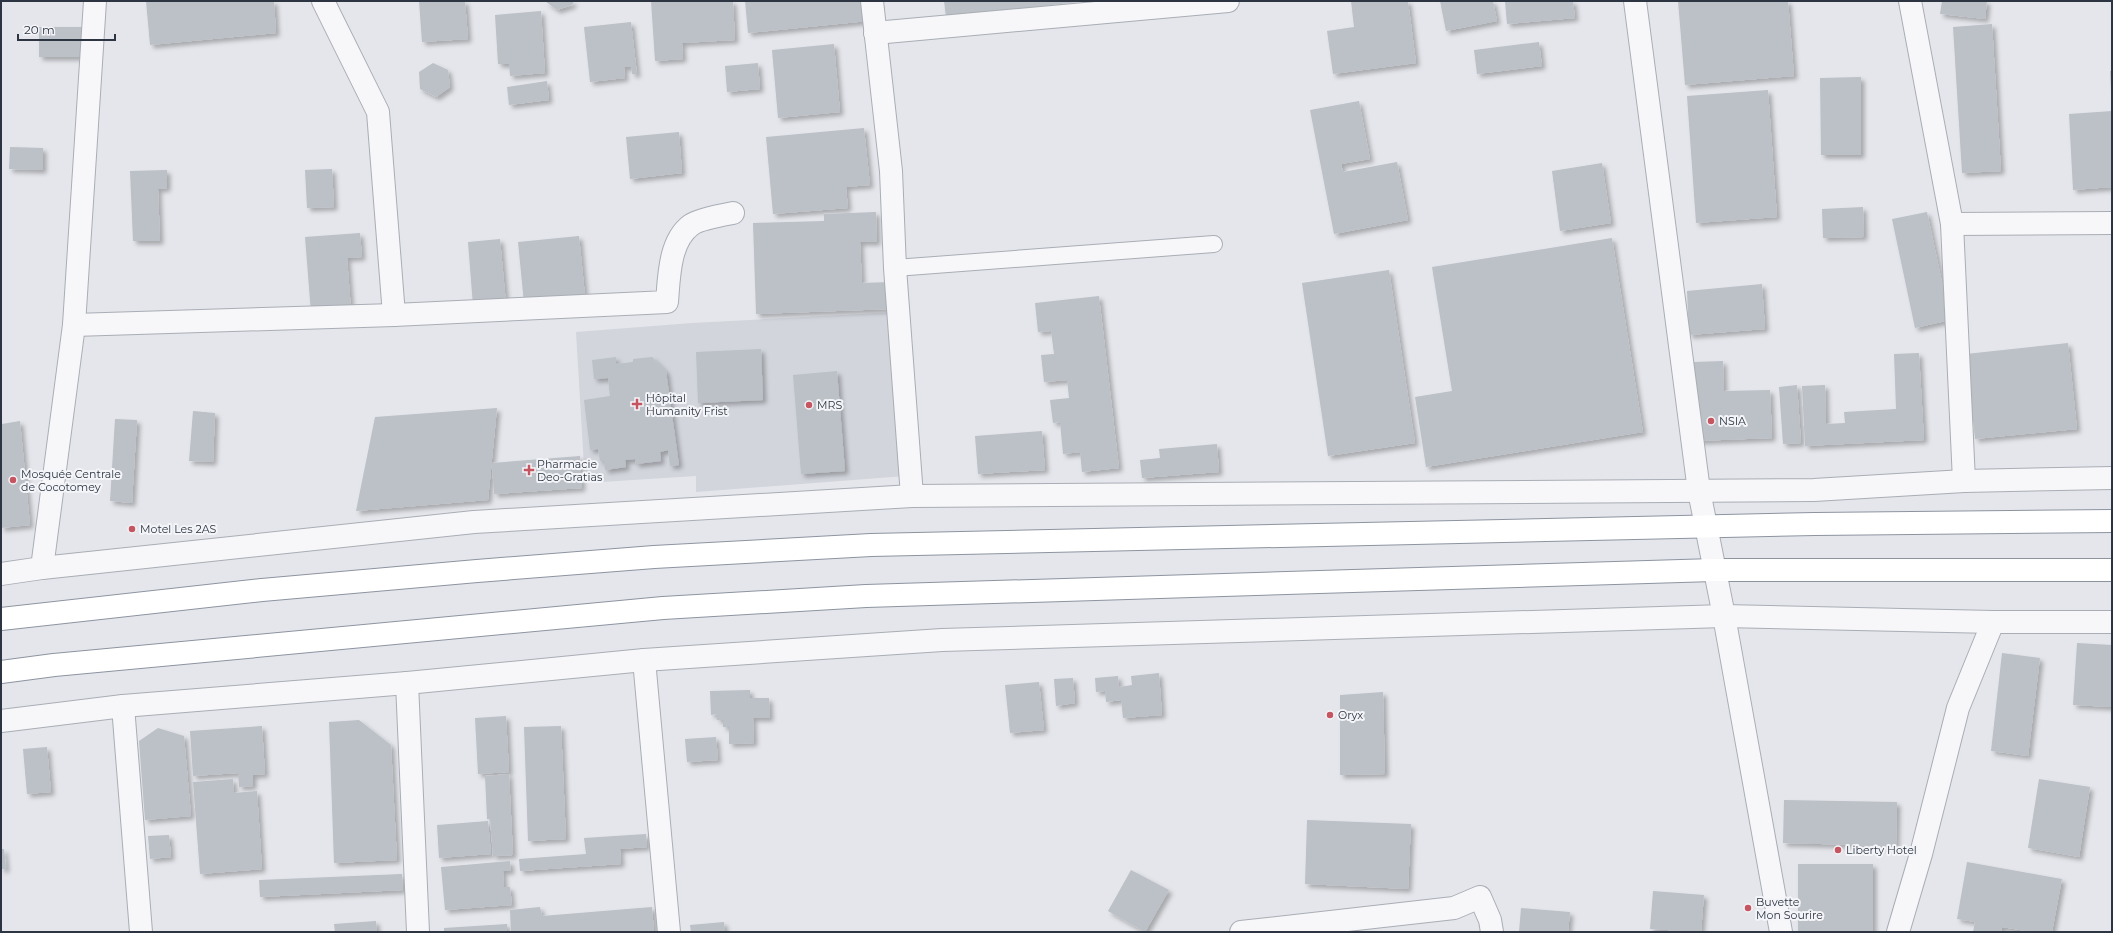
<svg xmlns="http://www.w3.org/2000/svg" width="2113" height="933" font-family="Montserrat,sans-serif">
<defs>
<filter id="shadow"><feDropShadow dx="3.5" dy="3.5" stdDeviation="2" flood-color="#0004"/></filter>
</defs>
<rect width="100%" height="100%" fill="#e4e6eb"/>
<!-- built -->
<polygon fill="#d2d5dc" points="899,312 905,476 696,492 696,476 585,483 576,332 692,323"/>
<!-- building -->
<g fill="#bcc0c7" filter="url(#shadow)">
<polygon points="146,1 274,1 276,33 150,45"/>
<polygon points="419,1 465,1 468,39 422,42"/>
<polygon points="545,1 574,1 572,5 557,10"/>
<polygon points="651,1 733,1 735,40 682,43 683,59 655,61"/>
<polygon points="745,1 866,1 868,21 748,33"/>
<polygon points="944,1 1078,1 1078,2 946,17"/>
<polygon points="1351,1 1408,1 1416,63 1333,74 1327,31 1354,27"/>
<polygon points="1440,1 1493,1 1497,21 1446,31"/>
<polygon points="1505,1 1573,1 1575,18 1507,24"/>
<polygon points="1678,1 1788,1 1794,76 1685,85"/>
<polygon points="1942,1 1987,1 1985,19 1940,14"/>
<polygon points="541,11 545,73 510,76 509,64 498,64 495,15"/>
<polygon points="631,22 637,74 632,74 631,67 624,67 625,78 590,82 584,27"/>
<polygon points="1992,24 2001,171 1962,173 1953,27"/>
<rect x="39" y="27" width="50" height="30"/>
<polygon points="1539,42 1542,66 1477,74 1474,50"/>
<polygon points="834,44 840,112 778,118 772,50"/>
<polygon points="433,63 448,70 450,87 436,97 420,89 419,72"/>
<polygon points="758,63 760,89 727,92 725,66"/>
<polygon points="2110,71 2112,71 2112,89 2111,89"/>
<polygon points="1861,77 1861,155 1821,155 1820,78"/>
<polygon points="547,81 549,100 509,105 507,87"/>
<polygon points="1768,90 1777,217 1696,223 1687,96"/>
<polygon points="1359,101 1370,159 1341,164 1343,172 1397,162 1408,220 1334,234 1310,110"/>
<polygon points="2112,111 2112,187 2073,190 2069,114"/>
<polygon points="864,128 870,185 846,187 848,208 773,214 766,137"/>
<polygon points="679,132 682,173 630,179 626,137"/>
<polygon points="10,147 43,148 43,170 9,169"/>
<polygon points="1602,163 1611,223 1560,231 1552,171"/>
<polygon points="332,169 334,207 307,208 305,170"/>
<polygon points="167,170 167,188 158,189 160,241 133,241 130,171"/>
<polygon points="1863,207 1864,237 1823,238 1822,209"/>
<polygon points="876,212 877,242 860,242 862,283 891,282 891,309 756,314 753,223 824,221 824,214"/>
<polygon points="1927,212 1950,320 1915,328 1892,219"/>
<polygon points="360,233 362,257 347,258 351,309 311,313 305,237"/>
<polygon points="579,236 585,296 524,303 518,242"/>
<polygon points="1612,238 1643,432 1426,467 1415,397 1452,391 1432,267"/>
<polygon points="500,239 506,304 473,306 468,242"/>
<polygon points="1389,270 1415,443 1328,456 1302,283"/>
<polygon points="1762,284 1765,329 1689,335 1687,291"/>
<polygon points="1099,296 1119,468 1082,472 1080,452 1063,454 1060,422 1053,423 1050,400 1069,398 1067,380 1044,382 1041,355 1054,354 1051,331 1038,332 1035,303"/>
<polygon points="2068,343 2077,429 1975,439 1966,354"/>
<polygon points="761,349 763,400 698,403 696,352"/>
<polygon points="1919,353 1924,440 1805,446 1802,386 1825,385 1826,424 1845,423 1844,412 1896,409 1894,354"/>
<polygon points="616,357 616,364 633,362 633,359 652,357 666,371 679,465 670,466 668,450 660,452 661,461 636,464 635,459 625,460 626,467 605,470 604,461 600,461 598,449 590,450 584,400 610,396 608,378 594,379 592,360"/>
<polygon points="1723,361 1724,391 1770,390 1772,438 1696,441 1694,362"/>
<polygon points="837,371 845,471 801,474 793,375"/>
<polygon points="1797,385 1801,443 1783,444 1779,387"/>
<polygon points="497,408 488,500 356,511 375,417"/>
<polygon points="193,411 215,413 213,462 189,461"/>
<polygon points="115,419 137,420 132,503 110,501"/>
<polygon points="20,421 30,525 1,528 2,424"/>
<polygon points="1042,431 1045,470 978,474 975,436"/>
<polygon points="1217,444 1219,472 1142,478 1140,460 1160,458 1159,449"/>
<polygon points="580,456 582,488 494,494 492,463"/>
<polygon points="2077,643 2112,645 2112,707 2073,705"/>
<polygon points="2002,653 2040,658 2028,756 1991,751"/>
<polygon points="1159,673 1162,715 1123,718 1121,700 1106,702 1105,691 1096,692 1095,678 1118,676 1119,687 1132,685 1131,676"/>
<polygon points="1073,678 1075,703 1056,706 1054,679"/>
<polygon points="1039,682 1044,730 1010,733 1005,685"/>
<polygon points="750,690 750,698 769,698 770,718 753,718 754,743 729,744 729,727 723,727 723,720 717,720 717,714 711,715 710,691"/>
<polygon points="1383,692 1385,774 1340,775 1340,695"/>
<polygon points="506,716 509,772 478,774 475,718"/>
<polygon points="359,720 391,745 397,860 334,863 329,722"/>
<polygon points="262,726 265,774 253,775 253,786 239,787 238,773 193,776 190,731"/>
<polygon points="561,726 566,839 528,841 524,727"/>
<polygon points="158,728 184,736 191,816 145,820 139,741"/>
<polygon points="716,737 718,760 687,762 685,739"/>
<polygon points="47,747 51,792 27,794 23,749"/>
<polygon points="509,774 513,855 493,856 490,819 487,819 485,776"/>
<polygon points="233,779 234,793 257,791 262,869 200,874 193,782"/>
<polygon points="2039,779 2090,787 2079,857 2028,848"/>
<polygon points="1784,800 1897,802 1896,846 1783,843"/>
<polygon points="1307,820 1411,824 1408,889 1305,884"/>
<polygon points="488,821 491,854 439,858 437,825"/>
<polygon points="646,834 647,847 620,849 621,864 520,871 519,859 586,854 584,838"/>
<polygon points="169,835 171,857 150,859 148,836"/>
<polygon points="1,849 4,849 6,869 1,869"/>
<polygon points="510,861 511,871 503,871 504,887 510,887 512,905 445,910 441,867"/>
<polygon points="1967,862 2062,879 2052,932 2032,932 2002,927 2001,932 1973,932 1975,922 1957,919"/>
<rect x="1798" y="864" width="75" height="68"/>
<polygon points="1131,870 1169,890 1145,932 1108,911"/>
<polygon points="402,874 403,890 260,897 259,880"/>
<polygon points="1653,891 1704,895 1701,932 1650,929"/>
<polygon points="540,907 542,916 652,907 654,932 511,932 510,910"/>
<polygon points="1521,908 1570,912 1568,932 1519,932"/>
<polygon points="376,921 377,932 335,932 334,924"/>
<polygon points="724,922 725,932 691,932 690,925"/>
<polygon points="507,924 507,932 444,932 444,928"/>
</g>
<g fill="none" stroke-linecap="round" stroke-linejoin="round">
<!-- service casing -->
<g stroke="#a9adb5" stroke-width="18">
<polyline id="service" points="895,268 1214,244"/>
</g>
<!-- minor casing -->
<g stroke="#a9adb5" stroke-width="24">
<g id="minor">
<polyline points="323,1 378,112 394,315"/>
<polyline points="872,1 891,171 895,268 912,496"/>
<polyline points="1910,1 1952,224 1964,481"/>
<polyline points="875,33 1228,1"/>
<polyline points="1952,224 2112,223"/>
<path d="M74,325L394,315L667,302C669,278 669,241 691,225C699,219 722,215 733,213"/>
<polyline points="42,568 74,325 95,1"/>
<polyline points="1,574 42,568 474,522 912,496 1814,490 1964,481 2112,478"/>
<polyline points="644,660 669,932"/>
<polyline points="407,683 418,932"/>
<polyline points="123,706 141,932"/>
<polyline points="1,721 123,706 407,683 644,660 942,640 1724,616 1993,622 2112,622"/>
<polyline points="1241,932 1454,908 1480,897 1490,920 1492,932"/>
<polyline points="1898,932 1921,854 1958,708 1993,622"/>
</g>
</g>
<!-- tertiary casing -->
<g stroke="#a9adb5" stroke-width="24">
<polyline id="tertiary" points="1635,1 1699,491 1724,616 1781,932"/>
</g>
<!-- trunk casing -->
<g stroke="#8d94a0" stroke-width="24">
<g id="trunk">
<polyline points="1,619 262,590 477,571 654,557 871,545 1815,524 2112,521"/>
<polyline points="1,672 54,665 663,608 866,596 1714,570 2112,570"/>
</g>
</g>
<!-- service -->
<use href="#service" stroke="#f7f7f9" stroke-width="16"/>
<!-- minor -->
<use href="#minor" stroke="#f7f7f9" stroke-width="22"/>
<!-- tertiary -->
<use href="#tertiary" stroke="#f7f7f9" stroke-width="22"/>
<!-- trunk -->
<use href="#trunk" stroke="#fff" stroke-width="22"/>
</g>
<!-- markers -->
<g fill="#c45561" stroke="#f4f5f8" stroke-width="1.5">
<path d="M635 398h4v4h4v4h-4v4h-4v-4h-4v-4h4z"/>
<circle cx="809" cy="405" r="4"/>
<circle cx="1711" cy="421" r="4"/>
<path d="M527 464h4v4h4v4h-4v4h-4v-4h-4v-4h4z"/>
<circle cx="13" cy="480" r="4"/>
<circle cx="132" cy="529" r="4"/>
<circle cx="1330" cy="715" r="4"/>
<circle cx="1838" cy="850" r="4"/>
<circle cx="1748" cy="908" r="4"/>
</g>
<g text-anchor="middle" stroke-width="4" stroke-linejoin="round" paint-order="stroke">
<!-- poi labels -->
<g font-size="11" fill="#2d3442" stroke="#f4f5f8" text-anchor="start">
<text x="646" y="402">Hôpital<tspan x="646" dy="13">Humanity Frist</tspan></text>
<text x="817" y="409">MRS</text>
<text x="1719" y="425">NSIA</text>
<text x="537" y="468">Pharmacie<tspan x="537" dy="13">Deo-Gratias</tspan></text>
<text x="21" y="478">Mosquée Centrale<tspan x="21" dy="13">de Cocotomey</tspan></text>
<text x="140" y="533">Motel Les 2AS</text>
<text x="1338" y="719">Oryx</text>
<text x="1846" y="854">Liberty Hotel</text>
<text x="1756" y="906">Buvette<tspan x="1756" dy="13">Mon Sourire</tspan></text>
</g>
</g>
<!-- border -->
<rect width="2113" height="933" fill="none" stroke="#2d3442" stroke-width="4"/>
<!-- scale -->
<path d="M18 34v6h97v-6" fill="none" stroke="#2d3442" stroke-width="2"/>
<text x="24" y="34" font-size="12" fill="#2d3442" stroke="#f4f5f8" stroke-width="3" paint-order="stroke">20 m</text>
</svg>
